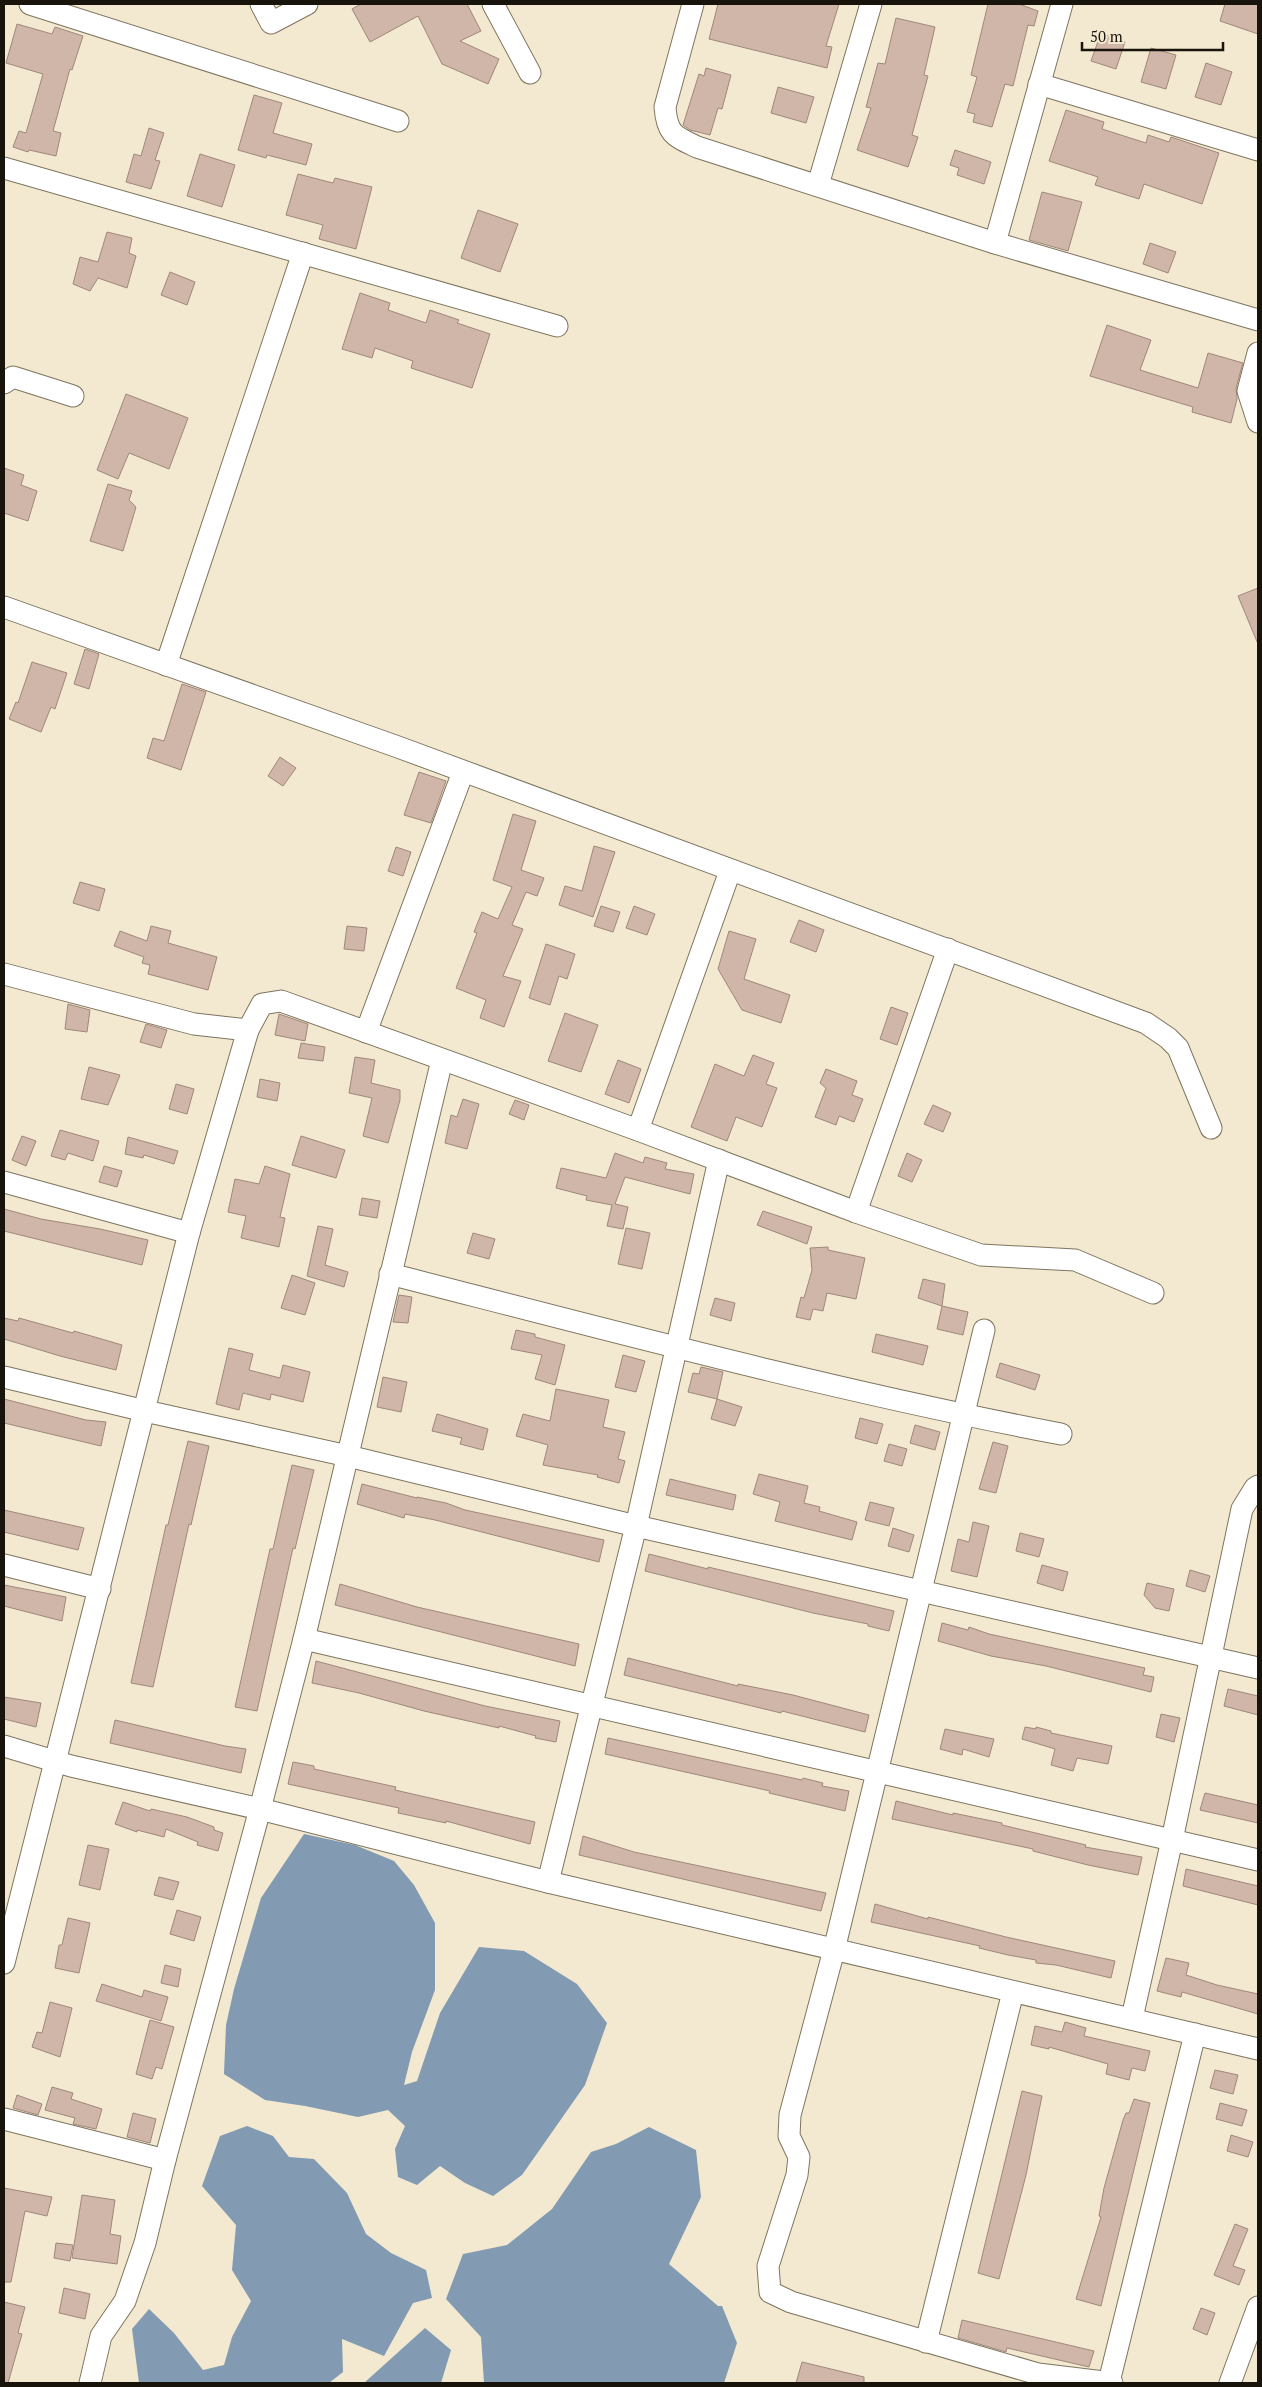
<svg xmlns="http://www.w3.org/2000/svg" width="1262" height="2387" font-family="'PT Serif',serif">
<rect width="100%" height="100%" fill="#f3e9d1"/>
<!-- water -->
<g fill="#829ab2">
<polygon points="304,1834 355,1845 394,1861 414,1885 435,1923 435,1990 412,2052 404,2085 417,2081 440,2013 479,1947 524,1951 577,1984 607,2023 585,2085 522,2175 493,2196 465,2183 440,2166 417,2185 398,2177 395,2149 405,2126 388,2110 358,2117 305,2106 265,2100 224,2074 226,2025 234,1989 261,1898"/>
<polygon points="247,2126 273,2136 289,2157 314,2159 347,2193 366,2234 391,2253 426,2270 432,2298 413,2303 384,2356 342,2339 343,2372 329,2383 139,2383 132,2329 149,2309 174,2333 203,2370 224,2365 232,2337 251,2301 232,2270 236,2225 202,2186 220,2136"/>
<polygon points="649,2127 696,2150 701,2197 669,2264 718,2306 722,2306 737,2343 724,2383 484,2383 481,2337 446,2299 463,2254 507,2245 552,2209 591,2152 616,2144"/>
<polygon points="425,2328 451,2350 441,2383 364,2383"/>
</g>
<!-- building -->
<g fill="#cfb6a9" stroke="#9f877b">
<polygon points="361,4 467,4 481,31 460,41 499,59 488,84 442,64 418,16 370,42 352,9"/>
<polygon points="718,4 839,4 826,46 832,47 827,68 709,39"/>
<polygon points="988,4 1019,4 1038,11 1034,26 1028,25 1013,86 1005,84 992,127 973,122 975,114 967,112 977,77 971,75"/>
<polygon points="1225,4 1258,4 1258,34 1220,21"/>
<polygon points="896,18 935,27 924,75 928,76 912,135 918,137 908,167 857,150 871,108 866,107 878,63 885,64"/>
<polygon points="17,24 52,34 55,27 83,36 72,70 70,69 53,131 61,133 56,156 29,150 28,152 13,147 19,131 26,133 43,74 6,63"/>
<polygon points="1101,33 1125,42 1116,69 1091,61"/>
<polygon points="1151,48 1176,55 1166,89 1141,82"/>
<polygon points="1206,63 1232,72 1221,105 1195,97"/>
<polygon points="706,68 731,75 722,109 718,108 710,135 690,130 683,125 699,74 704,76"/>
<polygon points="778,87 814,97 806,123 771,113"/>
<polygon points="254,95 282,103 273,133 312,144 306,165 267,155 266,158 238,150"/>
<polygon points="1066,110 1104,122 1102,129 1146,143 1148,135 1169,142 1171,137 1219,153 1202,204 1144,184 1139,199 1095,185 1098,177 1049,161"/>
<polygon points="149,128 164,133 155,160 160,161 151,189 126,182 134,154 141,156"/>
<polygon points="955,150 991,162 984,184 957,175 959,168 950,165"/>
<polygon points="200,154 235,165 222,207 187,196"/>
<polygon points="298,174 333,183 335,178 372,187 356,249 319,239 323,225 286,215"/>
<polygon points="1042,192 1082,202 1068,251 1029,240"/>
<polygon points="478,210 518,224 500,272 461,258"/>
<polygon points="107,232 132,238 129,253 136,256 127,288 98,278 90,291 73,284 80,257 98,262"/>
<polygon points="1150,243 1176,252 1168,273 1143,264"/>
<polygon points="170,272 195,282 187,305 161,295"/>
<polygon points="360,293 390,303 388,310 426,323 430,310 459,320 457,323 490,334 472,388 411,368 413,361 375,348 372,358 342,349"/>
<polygon points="1107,325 1151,340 1140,370 1198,388 1208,353 1243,363 1236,388 1237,399 1231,423 1192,412 1193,407 1090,376"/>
<polygon points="126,394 188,418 169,469 129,453 118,479 97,470"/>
<polygon points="4,468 24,475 21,485 37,491 28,521 4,513"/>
<polygon points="108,484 132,491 129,500 136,507 123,551 90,541"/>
<polygon points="1258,588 1258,644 1238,596"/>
<polygon points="85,649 99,654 89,689 74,684"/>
<polygon points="32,662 67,673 55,709 51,707 41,732 9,719 16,702 18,703"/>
<polygon points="182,684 206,692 181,770 147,758 153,738 164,741"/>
<polygon points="280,757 296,768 283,786 268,776"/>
<polygon points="419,772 446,781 431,823 404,815"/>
<polygon points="513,814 536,821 521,870 544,878 537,896 526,892 512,925 523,929 503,976 521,981 504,1027 480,1018 486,1000 456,988 477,933 474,932 482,912 498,919 512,887 493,880"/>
<polygon points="594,846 615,852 593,917 559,905 565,886 582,891"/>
<polygon points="396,847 411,852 403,876 388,871"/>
<polygon points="80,882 105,889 99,911 73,903"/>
<polygon points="601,906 620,912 613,932 594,926"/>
<polygon points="634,906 655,914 647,935 626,928"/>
<polygon points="799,920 824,930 816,952 790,942"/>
<polygon points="151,926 171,931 168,943 217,957 208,990 148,974 150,965 142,963 144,957 114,946 120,931 147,941"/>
<polygon points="347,926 367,928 364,951 344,949"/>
<polygon points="729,931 756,939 744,979 790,995 781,1023 742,1010 718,969"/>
<polygon points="546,944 575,954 567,979 559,976 550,1005 529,998"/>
<polygon points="68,1004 90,1010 87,1032 65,1029"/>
<polygon points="891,1007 908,1013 897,1045 880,1039"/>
<polygon points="565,1013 598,1025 581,1072 548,1061"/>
<polygon points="279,1014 308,1024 305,1041 275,1035"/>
<polygon points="146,1024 167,1030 161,1048 140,1042"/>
<polygon points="301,1043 325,1047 323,1061 298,1058"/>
<polygon points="753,1055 774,1063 766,1084 777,1088 762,1127 736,1117 727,1141 691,1127 715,1064 744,1076"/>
<polygon points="355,1057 375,1060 371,1083 400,1090 400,1100 388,1143 363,1136 372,1098 349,1093"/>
<polygon points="618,1060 641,1069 629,1103 605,1094"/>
<polygon points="89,1067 120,1075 108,1105 81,1099"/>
<polygon points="826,1069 857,1081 852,1095 863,1099 854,1122 839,1116 836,1125 815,1117 826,1088 820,1083"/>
<polygon points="260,1079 280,1083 277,1101 257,1097"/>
<polygon points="176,1084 194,1089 187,1114 169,1109"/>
<polygon points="463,1099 479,1104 467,1149 445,1143 451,1115 457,1117"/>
<polygon points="515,1100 529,1105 524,1120 509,1114"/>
<polygon points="933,1105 951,1113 943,1132 924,1124"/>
<polygon points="60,1130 99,1141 93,1161 68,1153 65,1160 51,1156"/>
<polygon points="22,1136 36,1141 26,1166 12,1160"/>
<polygon points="301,1136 345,1150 336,1178 292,1165"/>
<polygon points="128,1137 178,1151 174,1164 144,1155 143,1158 125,1154"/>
<polygon points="615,1153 643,1163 645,1157 667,1163 665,1169 694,1174 690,1194 625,1177 615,1204 628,1207 623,1229 607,1226 612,1205 586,1200 587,1196 556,1188 561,1168 606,1178"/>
<polygon points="907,1153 922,1160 912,1182 898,1176"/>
<polygon points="104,1166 122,1171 117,1187 99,1182"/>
<polygon points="265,1166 290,1174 280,1217 285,1218 279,1247 241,1238 246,1216 228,1212 235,1179 259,1184"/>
<polygon points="362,1198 380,1201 377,1218 359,1215"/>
<polygon points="4,1209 41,1219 100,1229 148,1240 142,1265 4,1231"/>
<polygon points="763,1211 812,1227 807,1244 757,1225"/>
<polygon points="318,1226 333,1229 325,1265 348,1272 344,1287 307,1276"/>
<polygon points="626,1228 650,1233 642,1269 618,1264"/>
<polygon points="473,1233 495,1239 489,1259 467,1253"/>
<polygon points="828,1247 828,1250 865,1258 856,1299 827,1293 823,1311 813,1309 810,1320 796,1317 801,1297 804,1298 812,1270 810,1248"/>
<polygon points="292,1275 315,1283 305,1315 281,1308"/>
<polygon points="923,1279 945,1284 942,1306 918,1298"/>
<polygon points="399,1295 412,1297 408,1323 393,1322"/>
<polygon points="715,1298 735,1303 731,1321 710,1315"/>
<polygon points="942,1306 968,1312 963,1335 937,1329"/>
<polygon points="4,1318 18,1321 19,1318 73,1333 74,1331 122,1345 116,1370 60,1356 4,1339"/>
<polygon points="516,1330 535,1334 535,1337 565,1345 555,1385 535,1379 542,1355 511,1349"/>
<polygon points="876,1334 928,1346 923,1365 872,1352"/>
<polygon points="229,1348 253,1354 249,1370 280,1378 283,1365 310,1372 303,1402 271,1394 270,1400 243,1393 239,1410 216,1404"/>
<polygon points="623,1355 645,1361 636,1392 615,1387"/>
<polygon points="1000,1363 1040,1375 1035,1390 996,1377"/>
<polygon points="701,1367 723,1372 717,1399 688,1392 693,1373 699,1374"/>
<polygon points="383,1377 407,1382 401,1412 377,1407"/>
<polygon points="556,1389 609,1400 603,1427 625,1432 618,1459 625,1461 619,1483 597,1477 598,1475 543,1465 548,1445 516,1436 523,1414 550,1421"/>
<polygon points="4,1399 86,1420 106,1422 101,1446 4,1423"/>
<polygon points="717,1399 742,1407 735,1426 711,1419"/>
<polygon points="437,1414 488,1429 483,1450 460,1444 462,1438 432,1431"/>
<polygon points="860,1418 883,1424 877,1444 855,1438"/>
<polygon points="915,1425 940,1432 935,1450 910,1443"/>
<polygon points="188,1441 209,1446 191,1525 189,1524 153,1687 131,1683 166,1525 168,1525"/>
<polygon points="993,1442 1008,1446 996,1493 979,1489"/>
<polygon points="889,1444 907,1449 902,1466 884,1461"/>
<polygon points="292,1465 314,1470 295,1549 293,1548 257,1711 235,1707 270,1549 273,1549"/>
<polygon points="759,1474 808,1486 804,1503 820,1507 819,1511 857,1522 852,1540 775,1521 780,1502 753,1494"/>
<polygon points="670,1479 736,1495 733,1510 666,1495"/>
<polygon points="362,1484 417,1498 417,1497 446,1503 465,1510 604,1540 599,1562 435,1520 405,1514 404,1518 357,1504"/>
<polygon points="870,1502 894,1508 889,1526 865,1520"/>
<polygon points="4,1510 84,1528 78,1550 4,1532"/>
<polygon points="973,1522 989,1526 977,1577 951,1571 958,1539 969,1542"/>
<polygon points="893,1528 914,1535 909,1552 888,1546"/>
<polygon points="1020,1533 1044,1539 1039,1557 1016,1551"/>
<polygon points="649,1554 708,1569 708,1567 894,1611 889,1631 868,1626 868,1624 813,1613 645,1571"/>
<polygon points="1042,1565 1068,1572 1063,1591 1037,1583"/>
<polygon points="1190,1570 1210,1576 1205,1592 1186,1586"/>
<polygon points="1147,1583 1174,1589 1169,1611 1155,1608 1144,1595"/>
<polygon points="340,1584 417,1607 579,1644 575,1666 335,1605"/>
<polygon points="4,1585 66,1597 62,1621 4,1606"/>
<polygon points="942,1623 968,1630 969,1627 989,1634 1145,1668 1143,1675 1154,1677 1151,1692 1046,1666 991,1656 938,1641"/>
<polygon points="628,1658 738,1686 738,1684 793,1695 869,1715 865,1732 782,1711 781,1713 624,1675"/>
<polygon points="316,1661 485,1706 560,1721 556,1742 535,1738 536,1736 499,1726 499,1728 424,1711 359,1693 312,1683"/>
<polygon points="1228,1689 1258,1696 1258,1715 1224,1706"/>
<polygon points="4,1697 41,1703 36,1727 4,1719"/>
<polygon points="1161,1714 1180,1718 1174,1742 1156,1737"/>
<polygon points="115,1720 225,1746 246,1749 241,1773 110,1743"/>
<polygon points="1025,1727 1036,1729 1036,1727 1051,1731 1051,1733 1112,1746 1108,1764 1077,1758 1073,1771 1051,1765 1055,1749 1022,1739"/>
<polygon points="945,1729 994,1739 989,1757 963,1749 962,1755 940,1749"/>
<polygon points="608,1738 802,1780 803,1778 823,1783 822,1786 849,1791 845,1811 769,1793 770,1791 605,1754"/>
<polygon points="293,1762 314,1766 314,1769 396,1787 395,1790 535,1822 530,1844 446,1821 446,1823 398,1813 399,1808 288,1784"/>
<polygon points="1205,1793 1258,1805 1258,1823 1200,1810"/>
<polygon points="896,1801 953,1815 953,1813 1002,1823 1002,1825 1086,1845 1085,1847 1142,1857 1138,1875 1088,1865 1033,1851 1033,1849 892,1819"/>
<polygon points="123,1802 150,1811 151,1809 187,1817 214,1827 214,1830 223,1833 218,1851 197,1845 198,1842 166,1829 164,1837 137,1830 137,1832 115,1824"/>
<polygon points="583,1836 634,1852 826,1893 821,1911 579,1855"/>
<polygon points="88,1845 109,1849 100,1890 79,1885"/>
<polygon points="1186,1869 1258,1886 1258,1905 1183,1886"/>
<polygon points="159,1877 179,1882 173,1900 154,1895"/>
<polygon points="875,1904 928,1919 928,1917 1006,1937 1115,1961 1111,1978 1056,1965 1036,1963 1036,1960 1008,1955 979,1948 980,1946 871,1922"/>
<polygon points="177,1910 201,1917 194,1941 170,1934"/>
<polygon points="68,1918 90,1923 79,1973 55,1968 59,1945 62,1945"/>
<polygon points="1166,1958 1189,1963 1186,1975 1217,1985 1258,1994 1258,2014 1182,1992 1181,1997 1157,1991"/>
<polygon points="165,1965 181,1969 178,1987 161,1983"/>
<polygon points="102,1984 142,1997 144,1990 168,1997 161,2021 96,2001"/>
<polygon points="50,2002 72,2008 60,2057 32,2047 37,2032 42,2033"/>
<polygon points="150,2020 174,2027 162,2069 156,2067 152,2079 136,2074"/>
<polygon points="1065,2022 1086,2028 1084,2036 1150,2051 1145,2071 1132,2068 1129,2080 1106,2074 1108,2064 1049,2047 1049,2049 1031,2045 1035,2026 1062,2032"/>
<polygon points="1215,2070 1238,2075 1233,2094 1210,2088"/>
<polygon points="52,2087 73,2093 71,2099 102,2109 96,2129 73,2124 75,2118 45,2110"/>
<polygon points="1022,2091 1042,2096 1026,2175 999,2279 978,2273"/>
<polygon points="17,2095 42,2104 38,2115 13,2108"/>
<polygon points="1134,2099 1150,2103 1101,2306 1076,2299 1101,2217 1099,2216 1104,2188 1123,2120 1126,2113 1129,2113"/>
<polygon points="1220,2103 1247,2110 1242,2126 1216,2119"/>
<polygon points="133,2113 156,2119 150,2143 127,2137"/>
<polygon points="1231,2135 1253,2142 1248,2157 1227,2151"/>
<polygon points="4,2188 52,2197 47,2216 25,2211 11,2282 4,2282"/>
<polygon points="82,2195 115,2200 110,2234 121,2236 117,2264 72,2258"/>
<polygon points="1235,2224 1248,2229 1233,2266 1245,2270 1239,2285 1214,2275"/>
<polygon points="56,2243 73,2245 70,2261 54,2258"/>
<polygon points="64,2288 90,2294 85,2319 59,2313"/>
<polygon points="4,2302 25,2307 18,2333 22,2334 8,2383 4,2383"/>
<polygon points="1201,2308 1215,2313 1207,2335 1193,2329"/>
<polygon points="962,2320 1094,2351 1089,2367 1007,2348 1006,2352 958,2338"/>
<polygon points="802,2362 864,2377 864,2383 796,2383"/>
</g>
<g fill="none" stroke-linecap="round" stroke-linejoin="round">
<!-- minor casing -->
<g stroke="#7e755f" stroke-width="23">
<g id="minor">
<polyline points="30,4 398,121"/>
<polyline points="261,4 271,23 307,4"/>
<polyline points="493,4 530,73"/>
<path d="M693,4L665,107C667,134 674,136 697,147L995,243L1258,320"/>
<polyline points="1039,84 1258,150"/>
<polyline points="4,168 557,326"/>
<polyline points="818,185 871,4"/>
<polyline points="995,243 1062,4"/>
<polyline points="1258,353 1248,391 1258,422"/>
<polyline points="4,383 13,377 73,396"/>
<polyline points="4,607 398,747 1146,1023 1168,1038 1178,1048 1211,1128"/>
<polyline points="166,665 303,253"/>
<polyline points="4,974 194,1024 248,1030"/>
<polyline points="366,1032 463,772"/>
<polyline points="638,1130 730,871"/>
<polyline points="4,1182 189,1233"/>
<polyline points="856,1212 948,949"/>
<path d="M390,1274C612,1331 835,1391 1061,1434"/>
<polyline points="984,1330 834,1950 790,2115 789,2136 799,2157 797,2175 768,2266 770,2292 791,2302 1038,2374 1112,2383"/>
<polyline points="4,1377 145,1411 348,1456 636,1526 1258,1668"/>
<polyline points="4,1565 100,1589"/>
<polyline points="304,1639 1258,1860"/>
<polyline points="4,1746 71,1766 260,1809 548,1882 1258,2049"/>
<polyline points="548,1882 636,1526 719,1160"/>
<polyline points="4,1963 189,1233 248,1030 262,1004 281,1001 638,1130 856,1212 981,1255 1075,1260 1153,1293"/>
<polyline points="1132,2018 1172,1840 1242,1509 1255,1488 1258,1486"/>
<polyline points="4,2119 165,2160 260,1809 304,1639 442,1060"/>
<polyline points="926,2342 1013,1992"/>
<polyline points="1109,2382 1195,2034"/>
<polyline points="90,2383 101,2336 125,2301 145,2243 165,2160"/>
<polyline points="1230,2383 1258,2307"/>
</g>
</g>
<!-- minor -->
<use href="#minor" stroke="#fff" stroke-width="21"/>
</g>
<!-- border -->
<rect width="1262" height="2387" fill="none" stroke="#18140c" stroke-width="10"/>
<!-- scale -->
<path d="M1082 42v8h141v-8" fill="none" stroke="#18140c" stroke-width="2.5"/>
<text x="1090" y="42" font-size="15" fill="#18140c" stroke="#f3e9d1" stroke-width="4" paint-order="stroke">50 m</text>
</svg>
